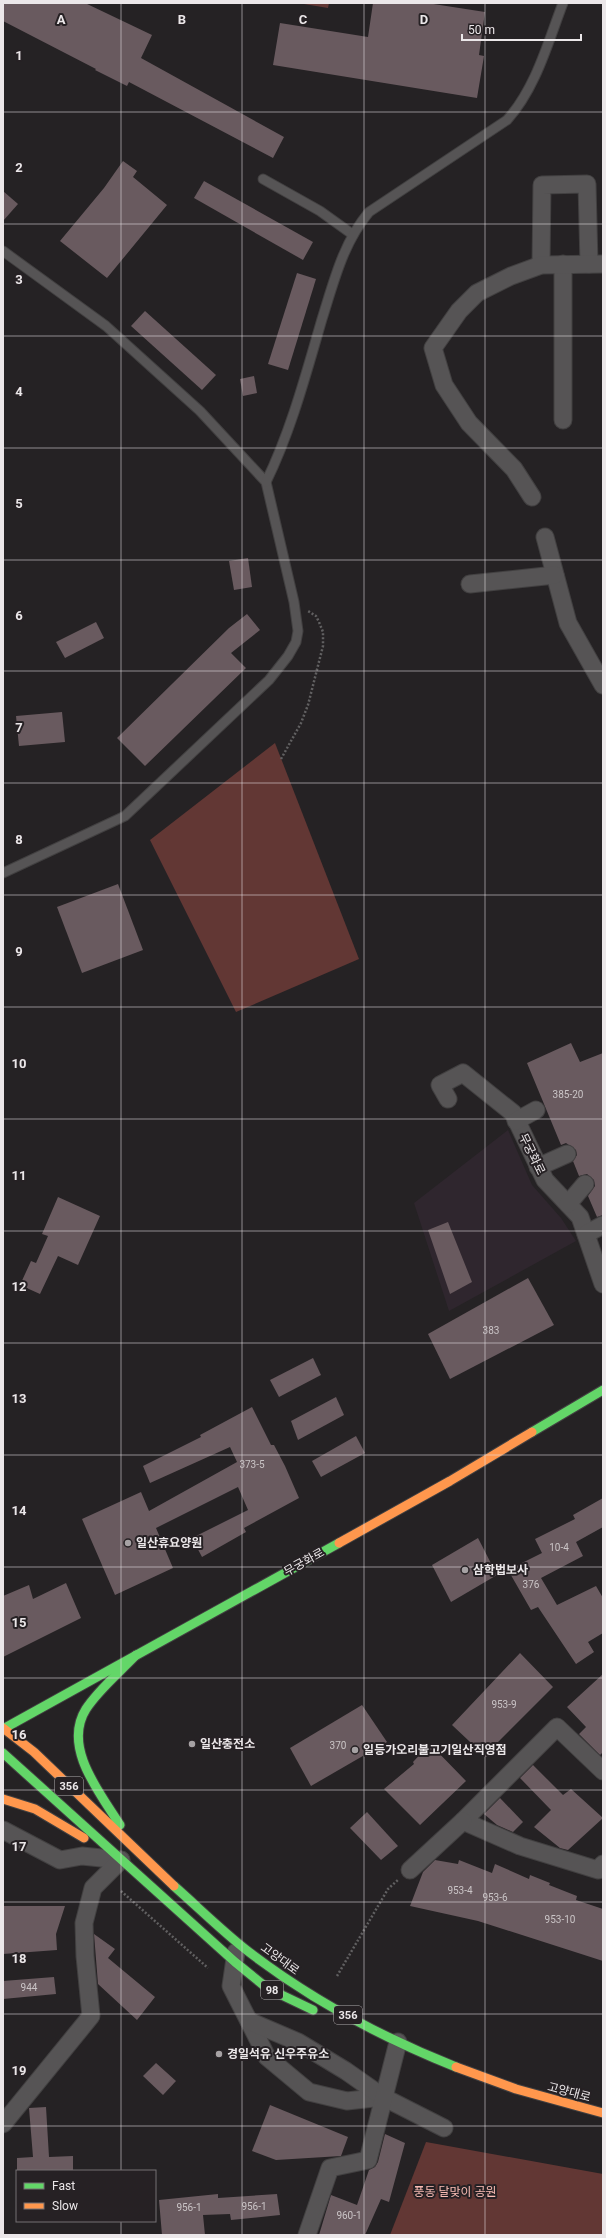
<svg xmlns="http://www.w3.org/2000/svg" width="606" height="2238" font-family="Roboto,'Noto Sans KR',sans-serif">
<rect width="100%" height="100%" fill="#252224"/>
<!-- built -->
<polygon fill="#2f262e" points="508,1130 532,1185 561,1218 576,1241 449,1311 414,1203"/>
<!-- green -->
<g fill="#623734">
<polygon points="298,3 329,3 328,8"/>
<polygon points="275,743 359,959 236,1012 150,840"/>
<polygon points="426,2142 603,2174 603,2235 390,2235"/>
</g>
<!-- building -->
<g fill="#695a5f">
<polygon points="3,3 85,3 152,35 141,58 284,137 273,158 129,82 127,86 95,70 96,69 3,21"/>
<polygon points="373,3 427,3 485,12 479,55 484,56 477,98 273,65 280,23 368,37"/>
<polygon points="123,161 137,171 133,177 167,205 107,278 60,241 104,188"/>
<polygon points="204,181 313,242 303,260 194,198"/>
<polygon points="3,191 18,204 3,221"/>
<polygon points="297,273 316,279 288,370 268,364"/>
<polygon points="145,311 216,375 202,390 131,326"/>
<polygon points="254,376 257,393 243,396 240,379"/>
<polygon points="248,558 252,587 234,590 229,561"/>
<polygon points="247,614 260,630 231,653 246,668 145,766 117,738 229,628"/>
<polygon points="96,622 104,638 65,658 56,642"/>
<polygon points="62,712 65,742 19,746 16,716"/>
<polygon points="118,884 143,950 82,973 57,907"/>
<polygon points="571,1043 580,1062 603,1053 603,1215 597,1217 588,1196 595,1186 594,1180 587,1174 579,1176 573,1161 577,1155 576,1150 566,1143 561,1145 527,1063"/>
<polygon points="58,1197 100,1216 78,1265 58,1256 40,1294 20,1285 31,1261 36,1263 48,1236 42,1234"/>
<polygon points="448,1222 472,1282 450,1294 428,1230"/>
<polygon points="528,1278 554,1325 450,1379 428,1334"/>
<polygon points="313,1358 321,1375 279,1397 270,1380"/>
<polygon points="336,1397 344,1415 298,1440 291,1421"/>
<polygon points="252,1407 271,1445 274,1445 285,1466 299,1498 244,1528 246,1532 202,1557 192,1538 248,1510 238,1487 156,1528 173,1568 115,1595 82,1519 141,1492 149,1511 237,1462 230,1447 150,1483 143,1466 201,1437 200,1435"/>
<polygon points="356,1436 365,1453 321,1477 312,1461"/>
<polygon points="603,1498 603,1527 576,1542 583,1556 541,1578 557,1605 596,1586 603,1598 603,1633 588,1642 594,1652 576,1664 538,1607 531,1610 508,1570 542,1553 535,1539 575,1519 573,1515"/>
<polygon points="478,1538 497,1575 451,1602 432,1565"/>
<polygon points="66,1583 81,1618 3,1657 3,1596 29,1585 33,1599"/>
<polygon points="520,1653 553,1687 497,1743 500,1745 486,1757 452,1725"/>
<polygon points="603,1674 603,1752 600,1755 579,1734 586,1727 567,1707"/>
<polygon points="362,1705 387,1742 311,1786 290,1748"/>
<polygon points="430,1744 466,1781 420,1825 384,1789 414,1764 413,1762"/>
<polygon points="533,1765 563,1795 571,1789 603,1818 568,1850 560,1848 534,1827 551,1810 520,1778"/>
<polygon points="500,1798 523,1822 513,1832 497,1825 484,1814"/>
<polygon points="367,1812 398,1846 381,1860 350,1828"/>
<polygon points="435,1860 458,1864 459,1860 492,1873 495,1864 529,1879 530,1875 550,1883 549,1885 577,1896 576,1900 603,1909 603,1961 478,1921 410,1906 423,1872"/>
<polygon points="3,1906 65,1906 56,1934 57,1950 3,1954"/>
<polygon points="94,1934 115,1949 108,1958 155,1997 137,2020 98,1984"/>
<polygon points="54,1977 56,1994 3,1999 3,1981"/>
<polygon points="156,2063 176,2081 163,2095 143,2076"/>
<polygon points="270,2105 348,2137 341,2156 276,2160 252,2151"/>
<polygon points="46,2107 49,2157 73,2156 73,2171 17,2171 17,2158 33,2157 29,2108"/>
<polygon points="385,2134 405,2143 389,2202 381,2199 365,2235 319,2235 331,2195 357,2205 369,2170 375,2167 378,2162"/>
<polygon points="218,2194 218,2198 277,2194 280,2215 231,2220 230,2214 203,2215 205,2235 162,2235 159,2200"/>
</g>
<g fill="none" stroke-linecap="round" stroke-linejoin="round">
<!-- lane casing -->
<g stroke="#424041" stroke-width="11">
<g id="lane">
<polyline points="263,179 320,211 352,234"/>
<polyline points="3,251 106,326 200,411 266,482 294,602 298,631 296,642 288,656 269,680 125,816 3,873"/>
<path d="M266,482C291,431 306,374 322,319C334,281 343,243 369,212L507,120C536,88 548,42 563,3"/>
</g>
</g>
<!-- street casing -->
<g stroke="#424041" stroke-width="19">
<g id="street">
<polyline points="541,265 542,185 587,184 589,264"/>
<polyline points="563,420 563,264"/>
<polyline points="532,497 514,469 469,423 444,385 433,348 459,311 477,293 511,276 541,265 603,264"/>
<polyline points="545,537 568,623 603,685"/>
<polyline points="470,584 555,575"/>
<polyline points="448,1099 440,1085 463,1073 513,1113 545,1180 580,1217 603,1284"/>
<polyline points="516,1121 536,1110"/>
<polyline points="538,1167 567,1154"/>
<polyline points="568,1204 585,1184"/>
<polyline points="586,1234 603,1225"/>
<polyline points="603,1771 557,1727 463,1821 520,1846 598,1870 603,1864"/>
<polyline points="3,1830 60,1860 82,1856 121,1860"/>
<polyline points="410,1870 463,1821"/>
<polyline points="236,1952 231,1986 267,2057 309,2092 347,2101 383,2097"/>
<polyline points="249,2021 298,2042 346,2071 383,2097 444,2128"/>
<polyline points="3,2124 91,2016 85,1956 84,1923 93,1888 121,1860"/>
<polyline points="307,2235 330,2168 368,2160 398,2042"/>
</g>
</g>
<!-- fast casing -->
<g stroke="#424041" stroke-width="11">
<g id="fast">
<polyline points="532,1432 603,1390"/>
<polyline points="3,1729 339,1543"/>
<polyline points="3,1753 235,1962 267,1988 313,2010"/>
<path d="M120,1825C100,1793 62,1747 86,1709C99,1689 120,1672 136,1655"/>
<path d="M174,1886C199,1908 223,1932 249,1952C312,2000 383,2038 456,2067"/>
</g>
</g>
<!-- slow casing -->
<g stroke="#424041" stroke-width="11">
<g id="slow">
<polyline points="339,1543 450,1481 532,1432"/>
<polyline points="3,1728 34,1752 174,1886"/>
<polyline points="3,1799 35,1809 84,1838"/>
<polyline points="456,2067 516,2089 603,2113"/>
</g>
</g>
<!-- path -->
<g stroke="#616061" stroke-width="2.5" stroke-dasharray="2 2" stroke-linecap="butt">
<polyline points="281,759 301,723 308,705 323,646 323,632 319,622 316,616 308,611"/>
<polyline points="121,1891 208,1968"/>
<polyline points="337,1976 388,1889 399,1879"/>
</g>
<!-- lane -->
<use href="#lane" stroke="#565455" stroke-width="9"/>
<!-- street -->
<use href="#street" stroke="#565455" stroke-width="17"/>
<!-- fast -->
<use href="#fast" stroke="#63d668" stroke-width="9"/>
<!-- slow -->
<use href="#slow" stroke="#ff974d" stroke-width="9"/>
</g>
<!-- grid -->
<path fill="none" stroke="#ebe7e9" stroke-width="1" stroke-opacity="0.55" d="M121,3V2171M242,3V2235M364,3V2235M485,3V2235M3,112H603M3,224H603M3,336H603M3,448H603M3,560H603M3,671H603M3,783H603M3,895H603M3,1007H603M3,1119H603M3,1231H603M3,1343H603M3,1455H603M3,1567H603M3,1678H603M3,1790H603M3,1902H603M3,2014H603M3,2126H603M121,2221V2235"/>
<!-- markers -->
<g fill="#a6a2a4" stroke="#262124" stroke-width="1.5">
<circle cx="128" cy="1543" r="4"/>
<circle cx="465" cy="1570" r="4"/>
<circle cx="192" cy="1744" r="4"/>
<circle cx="355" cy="1750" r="4"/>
<circle cx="219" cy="2054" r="4"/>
</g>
<g text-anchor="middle" stroke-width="4" stroke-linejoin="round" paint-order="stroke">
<!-- number labels -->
<g font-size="10" fill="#cac4c6">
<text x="568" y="1098">385-20</text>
<text x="491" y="1334">383</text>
<text x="252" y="1468">373-5</text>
<text x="559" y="1551">10-4</text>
<text x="531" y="1588">376</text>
<text x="504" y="1708">953-9</text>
<text x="338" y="1749">370</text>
<text x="460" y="1894">953-4</text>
<text x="495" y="1901">953-6</text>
<text x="560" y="1923">953-10</text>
<text x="29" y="1991">944</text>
<text x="254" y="2210">956-1</text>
<text x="189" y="2211">956-1</text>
<text x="349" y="2219">960-1</text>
</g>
<!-- shield labels -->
<g fill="#262124" stroke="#b0acae" stroke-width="1">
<rect x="55" y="1777" width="28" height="18" rx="3"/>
<rect x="261" y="1981" width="22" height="18" rx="3"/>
<rect x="334" y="2006" width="28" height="18" rx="3"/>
</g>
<g font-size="11" font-weight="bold" fill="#ebe7e9">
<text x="69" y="1790">356</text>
<text x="272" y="1994">98</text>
<text x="348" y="2019">356</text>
</g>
<!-- street labels -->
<g font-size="12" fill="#ebe7e9" stroke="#262124">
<text transform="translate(532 1154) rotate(64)" y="4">무궁화로</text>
<text transform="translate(304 1562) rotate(-29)" y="4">무궁화로</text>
<text transform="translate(280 1959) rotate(36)" y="4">고양대로</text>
<text transform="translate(569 2092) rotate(15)" y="4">고양대로</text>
</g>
<!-- poi labels -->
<g font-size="12" font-weight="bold" fill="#ebe7e9" stroke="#262124" text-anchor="start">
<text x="136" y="1547">일산휴요양원</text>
<text x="473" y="1574">삼학법보사</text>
<text x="200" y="1748">일산충전소</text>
<text x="363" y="1754">일등가오리불고기일산직영점</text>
<text x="227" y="2058">경일석유 신우주유소</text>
</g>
<!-- park labels -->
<g font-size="12" fill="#fbbdb5" stroke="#262124">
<text x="455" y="2196">풍동 달맞이 공원</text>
</g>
</g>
<g font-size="13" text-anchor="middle" font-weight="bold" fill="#ebe7e9" stroke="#262124" stroke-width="4" stroke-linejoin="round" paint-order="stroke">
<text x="61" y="24">A</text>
<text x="182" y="24">B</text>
<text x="303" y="24">C</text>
<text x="424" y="24">D</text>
<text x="19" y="60">1</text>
<text x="19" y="172">2</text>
<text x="19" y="284">3</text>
<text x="19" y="396">4</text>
<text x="19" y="508">5</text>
<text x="19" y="620">6</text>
<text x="19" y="732">7</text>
<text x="19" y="844">8</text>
<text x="19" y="956">9</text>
<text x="19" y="1068">10</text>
<text x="19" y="1180">11</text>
<text x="19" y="1291">12</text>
<text x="19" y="1403">13</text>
<text x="19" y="1515">14</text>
<text x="19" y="1627">15</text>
<text x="19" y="1739">16</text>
<text x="19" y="1851">17</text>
<text x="19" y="1963">18</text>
<text x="19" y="2075">19</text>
</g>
<!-- border -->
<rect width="606" height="2238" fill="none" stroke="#ebe7e9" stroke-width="8"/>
<!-- legend -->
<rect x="16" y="2170" width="140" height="52" fill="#262124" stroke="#757073"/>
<rect x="24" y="2183" width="20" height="6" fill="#63d668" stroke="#757073"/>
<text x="52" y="2190" font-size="12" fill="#ebe7e9">Fast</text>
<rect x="24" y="2203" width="20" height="6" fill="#ff974d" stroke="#757073"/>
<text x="52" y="2210" font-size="12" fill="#ebe7e9">Slow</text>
<!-- scale -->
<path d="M462 34v6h119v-6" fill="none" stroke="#ebe7e9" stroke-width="2"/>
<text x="468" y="34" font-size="12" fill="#ebe7e9" stroke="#262124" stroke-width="3" paint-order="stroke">50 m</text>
</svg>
